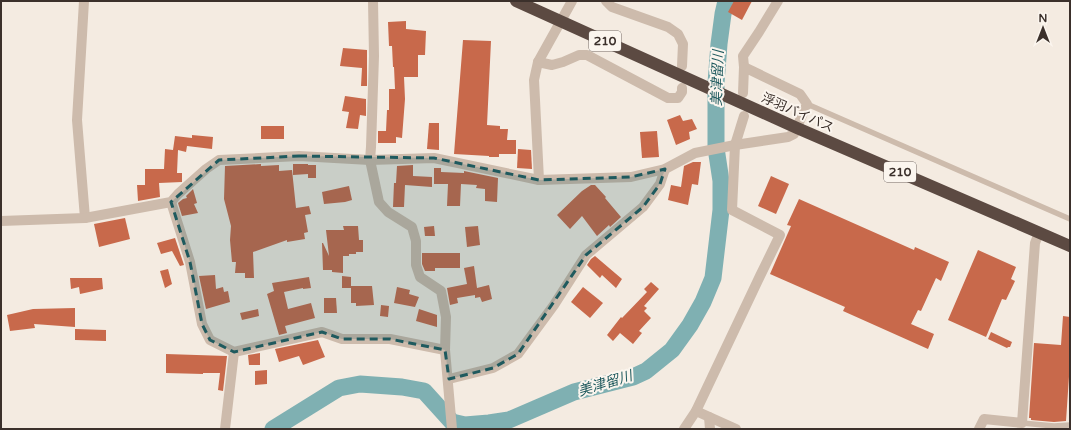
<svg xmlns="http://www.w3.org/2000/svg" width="1071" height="430" font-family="'Varela Round','Noto Sans JP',sans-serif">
<rect width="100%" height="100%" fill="#f4ebe1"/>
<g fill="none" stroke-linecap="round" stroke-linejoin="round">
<!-- river -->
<polyline stroke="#7fb0b2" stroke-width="17" points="273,429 339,388 360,384 402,387 424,391 452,422 465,425 489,423 509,420 574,392 633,377 646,371 672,350 690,325 703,302 713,278 721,210 721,181 716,148 716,83 719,44 723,14 726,1"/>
</g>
<!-- building -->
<g fill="#c8694b">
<polygon points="734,1 752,1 742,20 728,12"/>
<polygon points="406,21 406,29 426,31 425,55 418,55 418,77 404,77 405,99 402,138 396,137 396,143 378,143 378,131 386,131 387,110 389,110 389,89 395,89 394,67 393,67 392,46 389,46 388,22"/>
<polygon points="463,40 491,41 487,125 500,126 500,129 508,129 507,140 516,140 516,154 499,154 499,157 489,157 489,156 454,154"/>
<polygon points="343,48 367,50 367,86 361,86 362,68 340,66"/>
<polygon points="345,96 366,99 366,116 360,115 358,129 346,128 349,112 342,111"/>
<polygon points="680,115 683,121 692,119 697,129 689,132 690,139 676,145 667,120"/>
<polygon points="429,123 439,123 439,150 427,149"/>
<rect x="261" y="126" width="23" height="13"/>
<polygon points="657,131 659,157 642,158 640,132"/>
<polygon points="192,135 213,137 212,149 187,146 186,152 178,150 177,173 182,173 182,182 159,183 160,197 138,201 137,185 145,185 145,169 164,169 165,149 173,150 175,136 192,138"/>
<polygon points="518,149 531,150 532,169 517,168"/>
<polygon points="693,162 701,162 698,185 692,184 688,205 668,200 671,185 681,187 684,166"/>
<polygon points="261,164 261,166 279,165 279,171 292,170 296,208 309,206 311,214 305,215 308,232 304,233 305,239 287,242 287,240 253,252 254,278 245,278 245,273 235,273 236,262 232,262 230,240 231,226 224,199 225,166"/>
<polygon points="293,164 308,164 308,165 316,165 316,178 308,178 308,174 293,175"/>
<polygon points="413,165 413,176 432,177 432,187 405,185 404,207 393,207 394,183 396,183 397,166"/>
<polygon points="434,168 441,168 441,172 464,173 464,171 498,178 497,202 485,201 485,189 476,188 477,185 461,184 460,206 447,206 448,184 434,184"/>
<polygon points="771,176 789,184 776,214 758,206"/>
<polygon points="591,185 595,185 606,197 605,198 621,217 610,227 609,225 597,236 582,216 570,229 557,215 582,191"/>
<polygon points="349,186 352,200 345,202 324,204 322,192"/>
<polygon points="193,189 197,203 194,204 198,213 182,216 178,203 183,199 187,198 186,196"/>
<polygon points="799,199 914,250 915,247 949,262 941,281 936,278 921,311 918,310 911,324 934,334 928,349 843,311 845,307 770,274 791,226 787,225"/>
<polygon points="125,218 130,239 99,247 94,224"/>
<polygon points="343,226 358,226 359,240 363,240 363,252 356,252 356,254 349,254 349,256 343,256 343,273 332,272 332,270 323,270 322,243 323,243 329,256 326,230 344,230"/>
<polygon points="434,226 435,236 425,236 424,227"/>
<polygon points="478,226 480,245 467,247 465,227"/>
<polygon points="175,238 184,265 180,266 172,251 161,254 157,243"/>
<polygon points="978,250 1016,267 1011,279 1015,281 1006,300 1002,299 986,337 948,320"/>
<polygon points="422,253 460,253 460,268 435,268 435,271 425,271 422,264"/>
<polygon points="595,256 622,279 616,288 602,275 600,278 587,265 591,259"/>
<polygon points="474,266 477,288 489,285 492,299 482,302 480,297 475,298 475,295 457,298 458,303 450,305 447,288 467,284 464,268"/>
<polygon points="168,269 172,284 165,288 160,271"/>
<polygon points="215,275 216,289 223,287 224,292 228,291 230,302 206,309 199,276"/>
<polygon points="342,276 351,277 351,286 372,286 374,305 356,306 356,303 351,303 351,288 342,288"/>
<polygon points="309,277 311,288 303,289 303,288 284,292 288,309 311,303 315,318 285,326 287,333 279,335 267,294 274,291 272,283"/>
<polygon points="70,278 102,278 103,289 80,294 79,287 71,289"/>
<polygon points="651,282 659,289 644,306 647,308 644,311 651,318 639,331 642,333 633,344 620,333 613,341 607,335 621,317 622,318 647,292 644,289"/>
<polygon points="397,287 410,290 409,294 419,297 415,307 394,303"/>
<polygon points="583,287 603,303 590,318 571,302"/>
<polygon points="324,298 336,298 337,313 324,313"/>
<polygon points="381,305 389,306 388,317 380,316"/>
<polygon points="75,308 75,327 34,324 35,328 10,331 7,315 33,309"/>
<polygon points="258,309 259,316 242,320 240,313"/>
<polygon points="419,309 437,315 437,327 416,321"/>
<polygon points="1063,316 1070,317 1070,362 1066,421 1054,422 1031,420 1031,418 1029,418 1034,343 1061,345"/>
<polygon points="75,329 106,330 106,341 75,340"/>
<polygon points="991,332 1012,342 1010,347 1008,347 1007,348 988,339"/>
<polygon points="318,340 325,357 303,365 299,356 279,362 275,349"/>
<polygon points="260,353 260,365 249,365 248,355"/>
<polygon points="166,354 227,356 223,391 218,390 220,373 203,373 203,374 166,373"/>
<polygon points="267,370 267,384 255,385 255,371"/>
</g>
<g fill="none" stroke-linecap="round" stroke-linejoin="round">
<!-- lane -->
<g stroke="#cdbbac" stroke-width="5.5">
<polyline points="807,104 1070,219"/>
<polyline points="1022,423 1054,426 1070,425"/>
</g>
<!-- street -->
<g stroke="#cdbbac" stroke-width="10">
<polyline points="84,1 77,120 85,218"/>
<polyline points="373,1 374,56 371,147 370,160 379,202 388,212 412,227 416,241 416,265 420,277 441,291 446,317 445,350 452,429"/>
<polyline points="606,1 612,7 668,27 678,34 683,44 682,66"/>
<polyline points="538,62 552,65 563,62 579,55 587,55 668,98 678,98 682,92 682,88"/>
<polyline points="744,67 743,56 759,32 778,1"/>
<polyline points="539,180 534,80 538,62 572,1"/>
<polyline points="171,202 190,262 202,324 210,340 234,352 322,332 342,339 390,339 445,350"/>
<polyline points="1,221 85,218 171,202 178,194 206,169 219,160 299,156 370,160 434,158 539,180 631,177 665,169 695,153 735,145 788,137 794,134 807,104 800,94 744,67 743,93"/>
<polyline points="449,379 493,368 518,354 554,305 586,255 643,207 660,184 665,169"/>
<polyline points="696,411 736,429"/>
<polyline points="709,417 710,429"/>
<polyline points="225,429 234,352"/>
<polyline points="684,429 696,411 760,276 780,235 732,210 735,145 744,116"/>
<polyline points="979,429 984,419 1022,423 1035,243 1039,233"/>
</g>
<!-- highway -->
<polyline stroke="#5c4a42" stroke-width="12" points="516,1 797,128 1070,246"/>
</g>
<!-- marked area -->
<path fill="#1f5a5e" fill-opacity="0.2" stroke="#1f5a5e" stroke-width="3" stroke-dasharray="8 5" stroke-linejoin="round" d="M299,156L434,158L539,180L631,177L665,169L660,184L643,207L586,255L518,354L493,368L449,379L445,350L390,339H342L322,332L234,352L210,340L202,324L190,262L171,202L219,160Z"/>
<g text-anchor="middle" stroke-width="4" stroke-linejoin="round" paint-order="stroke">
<!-- shield labels -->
<g fill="#fbf5ee" stroke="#756b66" stroke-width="1">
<rect x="589" y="31" width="32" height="20" rx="3"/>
<rect x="884" y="162" width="32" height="20" rx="3"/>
</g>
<g font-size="12" font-weight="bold" fill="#3b302b">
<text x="605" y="45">210</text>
<text x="900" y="176">210</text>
</g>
<!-- street labels -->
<g font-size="13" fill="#3b302b" stroke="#fbf5ee">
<text transform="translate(798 112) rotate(24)" y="5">浮羽バイパス</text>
</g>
<!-- water labels -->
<g font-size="14" font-style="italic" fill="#1f5a5e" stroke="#fbf5ee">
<text transform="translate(717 78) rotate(-88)" y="5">美津留川</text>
<text transform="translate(605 383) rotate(-17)" y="5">美津留川</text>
</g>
</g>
<!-- border -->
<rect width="1071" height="430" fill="none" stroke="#3b302b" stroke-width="4"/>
<!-- north arrow -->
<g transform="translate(1043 28)" stroke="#fbf5ee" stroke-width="3" paint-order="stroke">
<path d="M0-3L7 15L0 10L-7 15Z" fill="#3b302b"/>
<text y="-6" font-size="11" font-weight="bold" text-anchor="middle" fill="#3b302b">N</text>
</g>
</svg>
